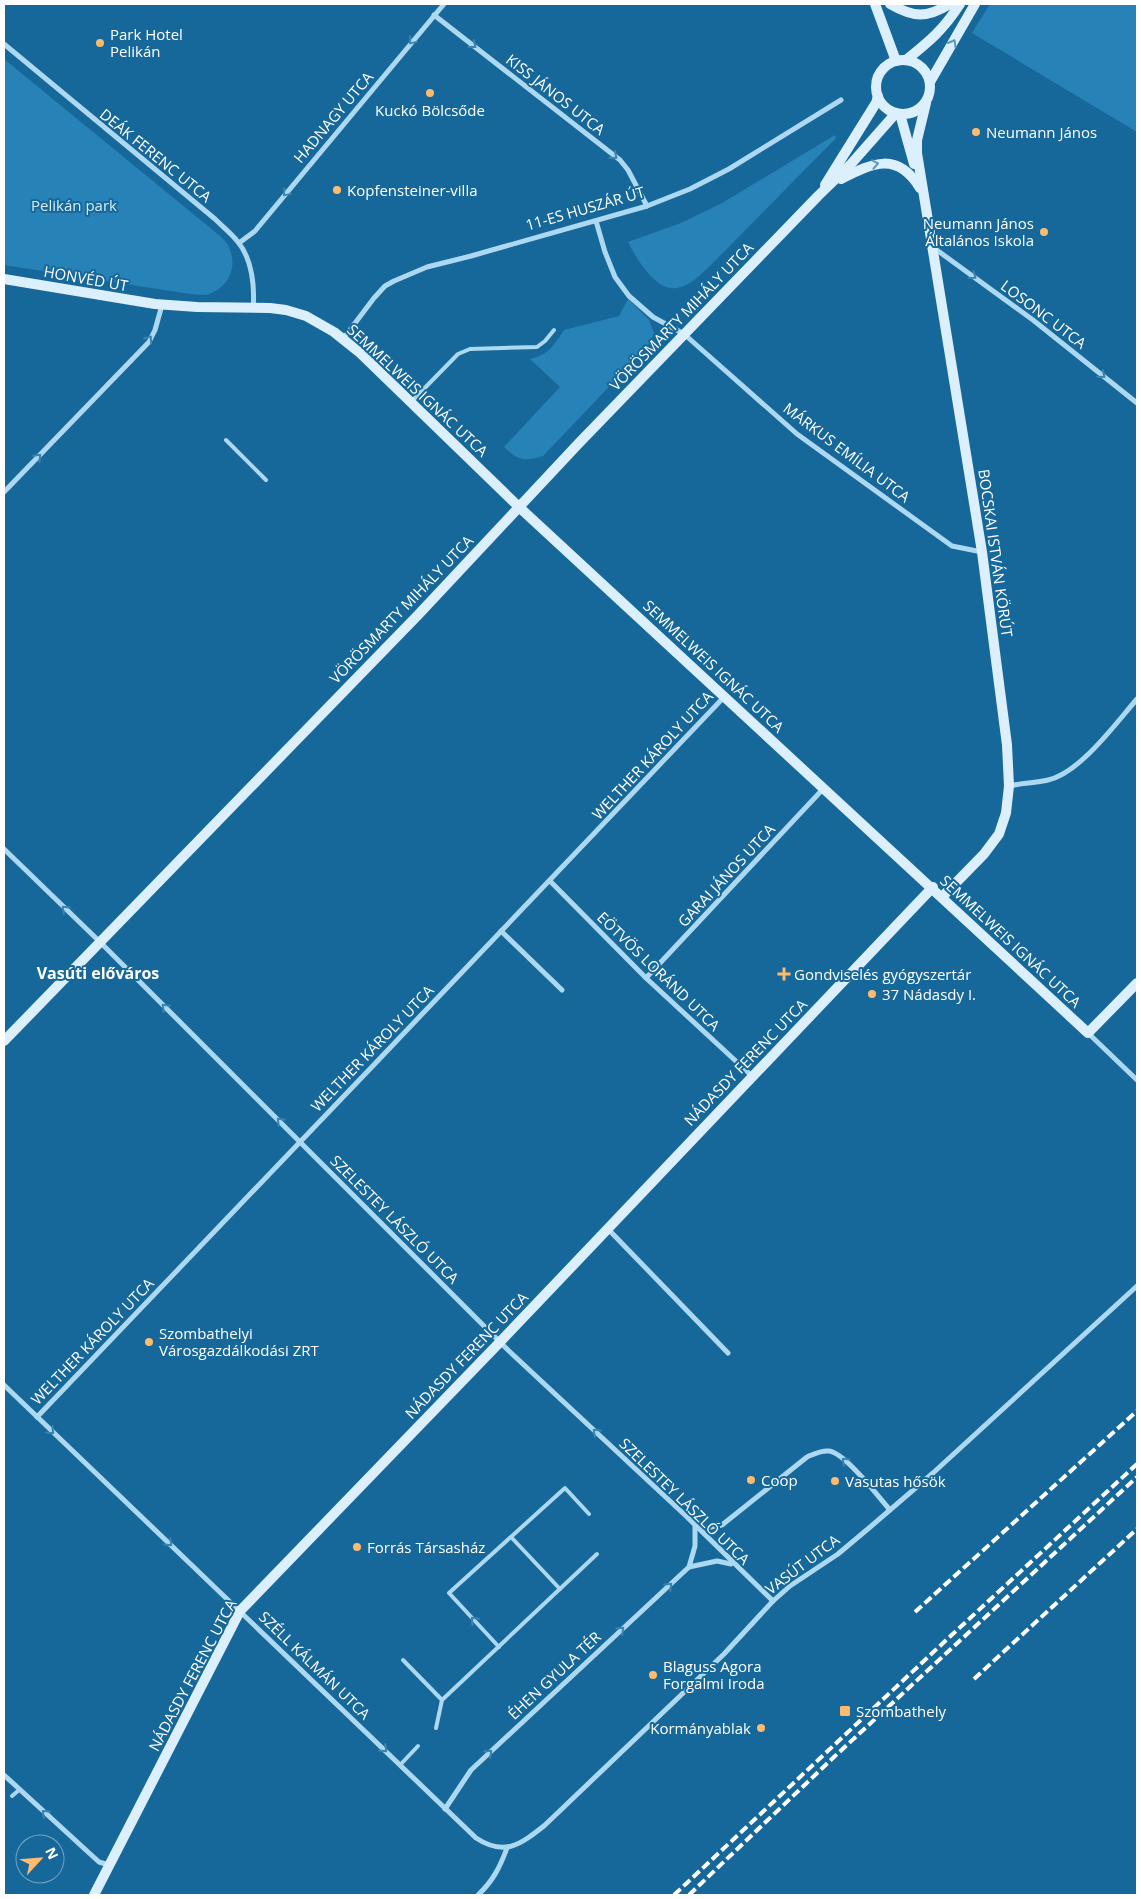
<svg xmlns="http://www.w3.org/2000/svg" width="1141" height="1899" viewBox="0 0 1141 1899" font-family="'Open Sans',sans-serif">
  <rect width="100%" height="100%" fill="#17689a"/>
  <!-- green -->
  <g fill="#2782b7">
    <path d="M990,4h147v128l-165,-99z"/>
    <path d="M4,59l210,172c5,4 11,9 14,14 10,20 3,41 -19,49 -5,2 -13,0 -19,0l-186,-29z"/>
    <path d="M835,135l1,3 -126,128c-10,9 -20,20 -33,22 -21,4 -41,-30 -49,-46l53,-19 41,-20z"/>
    <path d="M628,299l21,21 5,13 -7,14 -104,109c-21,6 -24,4 -39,-9l56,-60 -30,-28c20,-5 23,-13 34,-29l55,-14z"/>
  </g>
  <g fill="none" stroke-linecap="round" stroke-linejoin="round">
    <!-- lane -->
    <g stroke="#add8f2" stroke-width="4">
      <path d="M412,401l46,-47 12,-5 67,-2 8,-6 9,-11"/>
      <path d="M226,440l40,40"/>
      <path d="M511,1537l49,52"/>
      <path d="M499,1647l-50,-54 116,-105 24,26"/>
      <path d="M403,1660l39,40"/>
      <path d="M436,1728l6,-28 155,-146"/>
      <path d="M401,1764l17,-18"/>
      <path d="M12,1796l7,-6"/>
    </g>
    <!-- street -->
    <g stroke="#add8f2" stroke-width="5">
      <path d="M434,15l186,145 8,10 19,36"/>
      <path d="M4,44l211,175c8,8 17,15 23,23 14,17 17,45 15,66"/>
      <path d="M596,221l9,31 10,25 14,19 24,21 31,17 113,100 155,112 30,6"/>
      <path d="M239,243l16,-12 189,-227"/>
      <path d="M934,248l99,72 104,83"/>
      <path d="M343,339l31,-41 11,-12 9,-5 33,-14 44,-11 176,-50 43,-17 39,-20 112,-69"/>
      <path d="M4,492l145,-150 6,-12 7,-25"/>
      <path d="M1009,786c13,-3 27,-3 39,-6 32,-7 68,-57 89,-81"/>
      <path d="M4,849l96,93 409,409 177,165 87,85"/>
      <path d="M550,881l96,97 106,98"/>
      <path d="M501,931l61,59"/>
      <path d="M646,978l177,-189"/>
      <path d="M1088,1033l49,47"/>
      <path d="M608,1229l120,124"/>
      <path d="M4,1385l472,453c29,19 45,6 69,-13l179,-171 49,-53 17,-15 48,-32 31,-26 64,-55 204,-187"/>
      <path d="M37,1417c229,-241 460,-479 688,-721"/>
      <path d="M696,1526l9,2 17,-3 85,-68c7,-3 14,-7 22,-6 16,2 49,45 61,59"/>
      <path d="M689,1567l6,-21v-20"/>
      <path d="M4,1775l95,87 10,3"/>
      <path d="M445,1809l26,-39 218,-203 28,-6 14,3"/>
      <path d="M478,1895c15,-14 22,-28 29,-47"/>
    </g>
    <!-- secondary -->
    <g stroke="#dceffc" stroke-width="10">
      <path d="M875,4l21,57"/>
      <path d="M890,4c24,14 37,14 60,0"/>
      <path d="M906,60c24,-19 37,-30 54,-56"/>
      <circle cx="903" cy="87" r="27"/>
      <path d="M930,82l45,-78"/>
      <path d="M926,103l-9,37v13l65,399 25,193 2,41 -3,27 -7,21 -15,20 -42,43"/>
      <path d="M900,114l14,50"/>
      <path d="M841,179c32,-16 56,-28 79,9"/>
      <path d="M825,185l51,-82 2,-7"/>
      <path d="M4,279l151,25 42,3 73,1 16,2 20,6 28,16 25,20 160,155 569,526 49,-50"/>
      <path d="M4,1041l414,-426 161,-172 239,-247 33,-32 45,-51"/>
      <path d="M94,1895l146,-284 260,-269 433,-455"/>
    </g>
    <!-- rail -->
    <g stroke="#fff" stroke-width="4" stroke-dasharray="9 4" stroke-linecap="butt">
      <path d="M915,1612l222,-201"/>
      <path d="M974,1679l163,-150"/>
      <path d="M674,1895l268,-251 195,-180"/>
      <path d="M689,1895l145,-138 303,-280"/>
    </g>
  </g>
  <!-- one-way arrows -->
  <defs><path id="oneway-chevron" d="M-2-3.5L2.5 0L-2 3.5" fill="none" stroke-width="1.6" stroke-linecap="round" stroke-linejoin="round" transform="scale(1.25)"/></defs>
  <g stroke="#3c84b0">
    <use href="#oneway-chevron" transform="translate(412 41) rotate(130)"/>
    <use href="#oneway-chevron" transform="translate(473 45) rotate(38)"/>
    <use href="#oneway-chevron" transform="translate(614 156) rotate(40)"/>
    <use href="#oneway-chevron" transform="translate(286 193) rotate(130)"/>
    <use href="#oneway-chevron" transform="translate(973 276) rotate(36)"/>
    <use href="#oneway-chevron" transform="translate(149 339) rotate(-55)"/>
    <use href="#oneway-chevron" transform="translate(1102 375) rotate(39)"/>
    <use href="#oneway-chevron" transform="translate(38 457) rotate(-46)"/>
    <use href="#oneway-chevron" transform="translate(65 909) rotate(-136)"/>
    <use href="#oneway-chevron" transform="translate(165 1007) rotate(-135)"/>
    <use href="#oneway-chevron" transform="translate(280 1121) rotate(-135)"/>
    <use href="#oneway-chevron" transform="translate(51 1431) rotate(44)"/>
    <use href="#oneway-chevron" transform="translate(596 1432) rotate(-137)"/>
    <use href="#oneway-chevron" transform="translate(845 1461) rotate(-137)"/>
    <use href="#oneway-chevron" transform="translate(169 1543) rotate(44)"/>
    <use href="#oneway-chevron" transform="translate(669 1586) rotate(-43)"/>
    <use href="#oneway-chevron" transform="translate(474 1620) rotate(-133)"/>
    <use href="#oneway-chevron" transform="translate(621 1630) rotate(-43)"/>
    <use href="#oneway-chevron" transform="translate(384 1749) rotate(44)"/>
    <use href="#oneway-chevron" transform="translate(489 1753) rotate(-43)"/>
    <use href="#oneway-chevron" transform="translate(45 1813) rotate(-138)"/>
  </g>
  <g stroke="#5c97bc">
    <use href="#oneway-chevron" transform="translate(953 43) rotate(-60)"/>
    <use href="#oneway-chevron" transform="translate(875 164) rotate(-11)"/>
  </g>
  <!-- markers -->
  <g fill="#ffbb6e" stroke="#17689a" stroke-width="2">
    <circle cx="100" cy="43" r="5"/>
    <circle cx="430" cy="93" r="5"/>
    <circle cx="976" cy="132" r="5"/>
    <circle cx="337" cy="190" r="5"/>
    <circle cx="1044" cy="232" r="5"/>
    <path d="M781.5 966.5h5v5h5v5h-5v5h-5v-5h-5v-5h5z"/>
    <circle cx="872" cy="994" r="5"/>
    <circle cx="149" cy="1342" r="5"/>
    <circle cx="751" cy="1480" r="5"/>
    <circle cx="835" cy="1481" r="5"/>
    <circle cx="357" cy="1547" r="5"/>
    <circle cx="653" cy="1675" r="5"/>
    <rect x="839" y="1705" width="12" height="12" rx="2.5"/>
    <circle cx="761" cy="1728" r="5"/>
  </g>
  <g text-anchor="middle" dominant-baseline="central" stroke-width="4" stroke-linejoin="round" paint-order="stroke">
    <!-- poi labels -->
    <g font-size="15" fill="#fff" stroke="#17689a" text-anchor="start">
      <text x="110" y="34">Park Hotel<tspan x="110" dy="17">Pelikán</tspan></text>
      <text x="430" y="110" text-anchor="middle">Kuckó Bölcsőde</text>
      <text x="986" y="132">Neumann János</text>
      <text x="347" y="190">Kopfensteiner-villa</text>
      <text x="1034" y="223" text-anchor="end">Neumann János<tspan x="1034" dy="17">Általános Iskola</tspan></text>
      <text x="794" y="974">Gondviselés gyógyszertár</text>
      <text x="882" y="994">37 Nádasdy I.</text>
      <text x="159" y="1333">Szombathelyi<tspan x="159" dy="17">Városgazdálkodási ZRT</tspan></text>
      <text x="761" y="1480">Coop</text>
      <text x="845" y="1481">Vasutas hősök</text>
      <text x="367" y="1547">Forrás Társasház</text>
      <text x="663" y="1666">Blaguss Agora<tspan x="663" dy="17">Forgalmi Iroda</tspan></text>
      <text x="856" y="1711">Szombathely</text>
      <text x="751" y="1728" text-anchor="end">Kormányablak</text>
    </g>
    <!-- street labels -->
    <g font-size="15" fill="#fff" stroke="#17689a">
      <text transform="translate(556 94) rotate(38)">KISS JÁNOS UTCA</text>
      <text transform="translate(333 117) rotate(-50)">HADNAGY UTCA</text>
      <text transform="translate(156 155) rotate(39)">DEÁK FERENC UTCA</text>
      <text transform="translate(585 208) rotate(-16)">11-ES HUSZÁR ÚT</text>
      <text transform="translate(86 278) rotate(10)">HONVÉD ÚT</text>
      <text transform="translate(1044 314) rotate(37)">LOSONC UTCA</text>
      <text transform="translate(681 316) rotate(-46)">VÖRÖSMARTY MIHÁLY UTCA</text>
      <text transform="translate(418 390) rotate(43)">SEMMELWEIS IGNÁC UTCA</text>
      <text transform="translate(847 452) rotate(37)">MÁRKUS EMÍLIA UTCA</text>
      <text transform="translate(996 553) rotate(82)">BOCSKAI ISTVÁN KÖRÚT</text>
      <text transform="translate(401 609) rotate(-46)">VÖRÖSMARTY MIHÁLY UTCA</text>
      <text transform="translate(714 666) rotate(43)">SEMMELWEIS IGNÁC UTCA</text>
      <text transform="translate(652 755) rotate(-47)">WELTHER KÁROLY UTCA</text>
      <text transform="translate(726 875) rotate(-47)">GARAI JÁNOS UTCA</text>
      <text transform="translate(1011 941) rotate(43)">SEMMELWEIS IGNÁC UTCA</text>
      <text transform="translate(659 971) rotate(44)">EÖTVÖS LORÁND UTCA</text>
      <text transform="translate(372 1048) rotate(-46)">WELTHER KÁROLY UTCA</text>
      <text transform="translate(745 1062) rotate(-46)">NÁDASDY FERENC UTCA</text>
      <text transform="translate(395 1219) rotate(45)">SZELESTEY LÁSZLÓ UTCA</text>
      <text transform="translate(92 1341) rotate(-46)">WELTHER KÁROLY UTCA</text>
      <text transform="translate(466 1355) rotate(-46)">NÁDASDY FERENC UTCA</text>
      <text transform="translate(685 1501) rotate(44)">SZELESTEY LÁSZLÓ UTCA</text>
      <text transform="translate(802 1564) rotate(-37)">VASÚT UTCA</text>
      <text transform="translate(315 1665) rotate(44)">SZÉLL KÁLMÁN UTCA</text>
      <text transform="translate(192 1675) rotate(-62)">NÁDASDY FERENC UTCA</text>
      <text transform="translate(554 1675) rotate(-43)">ÉHEN GYULA TÉR</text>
    </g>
    <!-- park labels -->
    <g font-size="15" fill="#d4eefc" stroke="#17689a">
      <text x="74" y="205">Pelikán park</text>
    </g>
    <!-- neighbourhood labels -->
    <g font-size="16" font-weight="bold" fill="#fff" stroke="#17689a">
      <text x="98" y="973">Vasúti előváros</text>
    </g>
  </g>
  <!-- border -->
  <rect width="1141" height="1899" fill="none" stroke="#ffffff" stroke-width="10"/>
  <!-- north arrow -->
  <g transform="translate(40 1859) rotate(64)"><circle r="24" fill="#17689a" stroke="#74a4c2"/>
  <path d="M0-4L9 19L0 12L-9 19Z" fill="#ffbb6e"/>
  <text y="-8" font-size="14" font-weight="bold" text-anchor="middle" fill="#ffffff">N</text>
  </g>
</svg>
